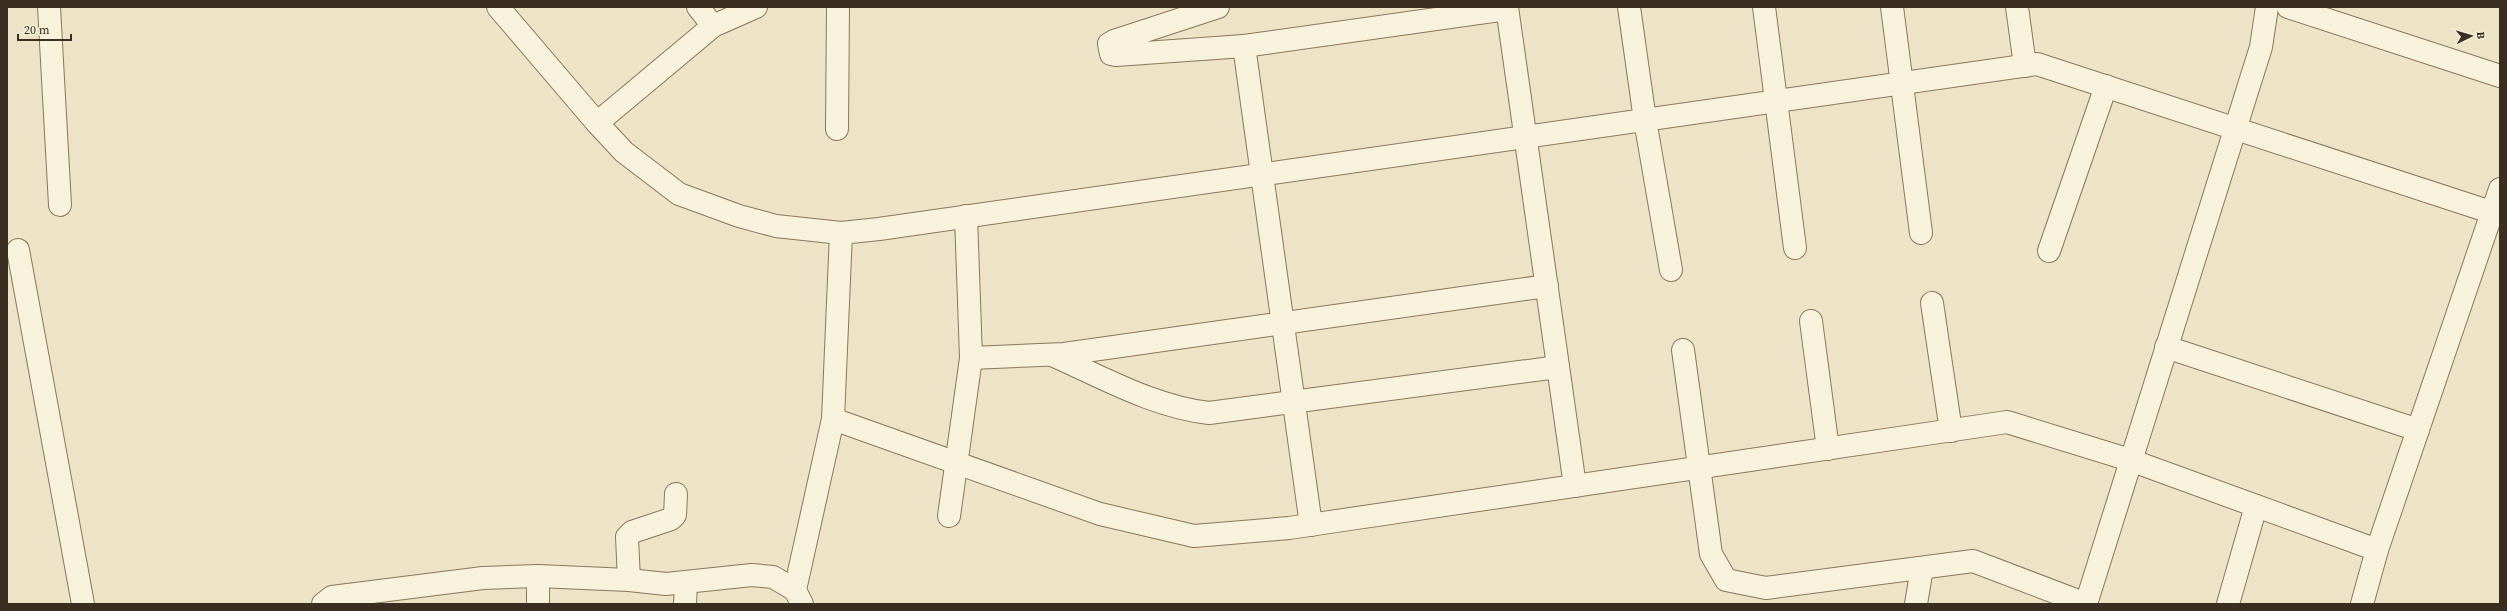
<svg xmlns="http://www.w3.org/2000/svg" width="2507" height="611" viewBox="0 0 2507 611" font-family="'Source Serif 4',serif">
  <rect width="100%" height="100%" fill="#ede4c7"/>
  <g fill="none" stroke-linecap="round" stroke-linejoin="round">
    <!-- minor casing -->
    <g stroke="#88775d" stroke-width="24">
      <g id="minor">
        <path d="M49,7l11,198"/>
        <path d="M498,7l99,116 27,29 55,42 60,22 37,10 65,7 38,-4 1158,-165 463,151"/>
        <path d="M698,7l15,19"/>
        <path d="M1218,7l-104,34 -5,3 2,10 5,1 128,-9 263,-37"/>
        <path d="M1507,7l68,479"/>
        <path d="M1629,7l16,113 26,150"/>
        <path d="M1764,7l31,241"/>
        <path d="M1892,7l29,226"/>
        <path d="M2017,7l8,59"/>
        <path d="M2288,7l212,69"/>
        <path d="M1244,46l67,479"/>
        <path d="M597,123l116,-97 43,-19"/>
        <path d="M837,129l1,-122"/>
        <path d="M18,250l65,354"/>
        <path d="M2049,251l57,-165"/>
        <path d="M1932,303l19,128"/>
        <path d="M1811,321l17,128"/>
        <path d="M2166,347l252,83"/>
        <path d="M1683,350l28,204 15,26 40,8 207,-27 113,43"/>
        <path d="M1052,355c50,22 102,52 157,58l349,-46"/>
        <path d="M971,358l93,-4 483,-68"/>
        <path d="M833,419l267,95 94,22 95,-8 718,-106 123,38 247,90"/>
        <path d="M949,516l22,-158 -5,-142"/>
        <path d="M538,576v28"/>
        <path d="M629,580l-2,-43 5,-5 39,-13 4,-4 1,-21"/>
        <path d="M323,604l9,-7 151,-19 55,-2 91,4 37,4 86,-9 21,2 22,13"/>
        <path d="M685,604l1,-22"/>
        <path d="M802,604l-7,-14 38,-171 8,-186"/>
        <path d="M1916,604l6,-36"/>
        <path d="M2086,604l175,-557 6,-40"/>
        <path d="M2228,604l28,-98"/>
        <path d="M2362,604l15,-54 123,-361"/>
      </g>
    </g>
    <!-- minor -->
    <use href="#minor" stroke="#f8f1db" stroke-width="22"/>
  </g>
  <!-- border -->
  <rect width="2507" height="611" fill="none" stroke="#392e20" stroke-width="16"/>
  <!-- north arrow -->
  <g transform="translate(2471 36) rotate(85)" stroke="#f5eed7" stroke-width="3" paint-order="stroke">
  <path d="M0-3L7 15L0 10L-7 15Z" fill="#392e20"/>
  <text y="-6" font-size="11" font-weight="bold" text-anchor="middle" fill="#392e20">B</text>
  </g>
  <!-- scale -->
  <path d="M18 34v6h53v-6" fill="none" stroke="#392e20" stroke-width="2"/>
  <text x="24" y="34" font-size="12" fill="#392e20" stroke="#f5eed7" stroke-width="3" paint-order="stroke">20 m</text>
</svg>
